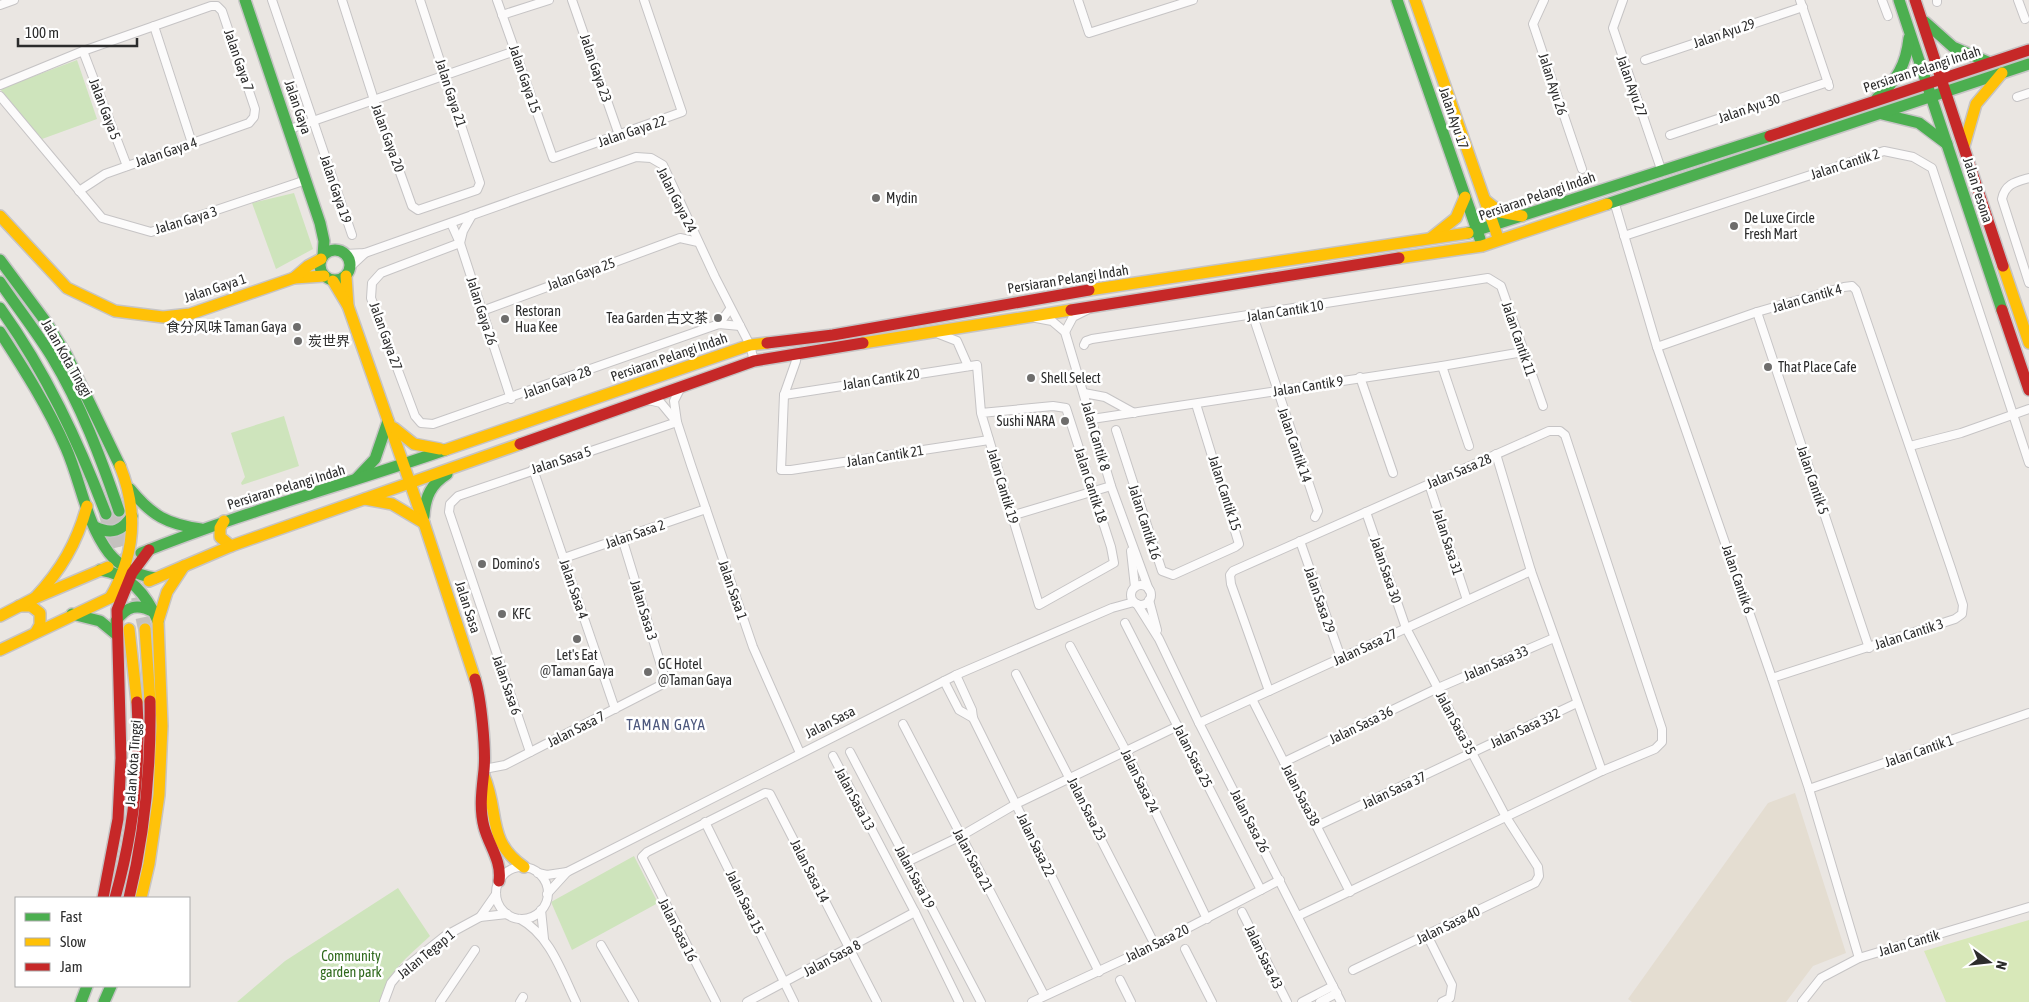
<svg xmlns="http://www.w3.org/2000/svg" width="2029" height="1002" viewBox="0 0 2029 1002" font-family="'Asap Condensed','Noto Sans SC',sans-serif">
  <rect width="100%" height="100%" fill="#eae6e2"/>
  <!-- education -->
  <path fill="#e4ddd1" d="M1795,793l51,160 -33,13 -27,36h-154l-4,-3 140,-196z"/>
  <!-- green -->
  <g fill="#cee4bc">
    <path d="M77,60l20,59 -55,20 -42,-50z"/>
    <path d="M294,193l19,56 -37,20 -24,-66z"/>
    <path d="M284,416l15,50 -57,19 -1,-2 4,-6 -14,-44z"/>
    <path d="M634,856l24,47 -86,47 -21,-48z"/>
    <path d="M398,888l32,48c-21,20 -44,36 -50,66h-143l48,-41z"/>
  </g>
  <!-- pitch -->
  <path fill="#d8e8b9" d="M2029,920v82h-83l-22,-51z"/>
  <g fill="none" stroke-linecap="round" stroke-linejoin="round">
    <!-- highway-tunnel -->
    <g stroke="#c4c1be" stroke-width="14" stroke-dasharray="14 7" stroke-linecap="butt">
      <path d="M119,511l9,45"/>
      <path d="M106,514l12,50"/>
      <path d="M138,597l7,32"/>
    </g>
    <!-- street casing -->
    <g stroke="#c6c4c5" stroke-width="10">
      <g id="street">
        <path d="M272,0l80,235"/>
        <path d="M342,0l32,100 38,106 6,4 59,-20 3,-7 -60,-183"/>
        <path d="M497,0l56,158 129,-46 -38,-112"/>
        <path d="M572,0l47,135"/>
        <path d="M1078,0l11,33 104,-33"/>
        <path d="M1544,0l-11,24 49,145"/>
        <path d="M1623,0l-10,28 49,144"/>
        <path d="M1800,0l29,86"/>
        <path d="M1882,0l6,16"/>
        <path d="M1937,0v2"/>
        <path d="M2018,0l7,19"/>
        <path d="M0,5l14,-5"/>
        <path d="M502,15l47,-15"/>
        <path d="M154,26l38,117"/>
        <path d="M83,51l44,115"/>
        <path d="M1645,60l158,-53"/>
        <path d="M0,85l83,-34 128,-45h6l5,5 33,98 -1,8 -5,6 -144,51 -26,17"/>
        <path d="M0,96l102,122 49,14 155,-52"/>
        <path d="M2017,97l12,-4"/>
        <path d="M290,129l225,-78"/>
        <path d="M1670,135l158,-53"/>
        <path d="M2029,178c-14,4 -24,6 -27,21l27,84"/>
        <path d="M1614,201l43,146 115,331 37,111 50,169"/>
        <path d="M451,223l9,20 51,156"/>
        <path d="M1624,236l260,-85 29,6 19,11 97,295"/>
        <path d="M460,243l-79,30 -9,10 -1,15 44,118 6,7 12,1 286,-100 21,2"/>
        <path d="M460,243l3,-12 9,-16"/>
        <path d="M345,254l20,-1 271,-96 15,1 12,7 52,112 35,68 4,16"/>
        <path d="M350,267l15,-14"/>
        <path d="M482,311l198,-73 18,4"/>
        <path d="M1757,312l112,336"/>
        <path d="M1253,316l65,195 -3,6"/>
        <path d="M1036,318l16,3 13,11 46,154 38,104"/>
        <path d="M719,324l11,-15"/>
        <path d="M1065,332l8,-15 14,-7"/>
        <path d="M939,334l18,7 11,25"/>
        <path d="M1084,345l2,-4 6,-2 396,-61 13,8 42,120"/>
        <path d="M1657,347l100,-35 87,-25 8,-1 4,4 95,278 12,37 -1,9 -7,5 -183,59"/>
        <path d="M795,354l1,7 -12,34 -3,75h10l198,-30"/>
        <path d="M1442,366l27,80"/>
        <path d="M1360,377l33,96"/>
        <path d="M680,389l-6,12 3,21 14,43 62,182 47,106"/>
        <path d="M1084,393l21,4 29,16"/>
        <path d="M784,395l193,-30 4,48 58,192 75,-42 -3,-16 -45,-139 -13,-2 -72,7"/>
        <path d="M648,400l13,3 14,17"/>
        <path d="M1092,419l350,-53 81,-14"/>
        <path d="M1116,430l46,141 11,4 62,-28 4,-3 -43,-140"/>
        <path d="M1910,446l51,-13 68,-24"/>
        <path d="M1496,454l35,117 71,200"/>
        <path d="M533,469l82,240"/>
        <path d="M1429,484l38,116"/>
        <path d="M1011,516l100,-30"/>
        <path d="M1300,541l41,117"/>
        <path d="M1131,551l4,36"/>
        <path d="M564,558l142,-49"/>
        <circle cx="1141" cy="595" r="10"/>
        <path d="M1149,600l8,30"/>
        <path d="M1137,604l22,35 40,84 142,279"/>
        <path d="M1125,623l136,267"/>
        <path d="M1070,646l56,105 81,168"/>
        <path d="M1016,674l139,271"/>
        <path d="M956,675l16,35 1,8 126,254"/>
        <path d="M944,681l15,29 14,8"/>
        <path d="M1269,691l-38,-107 -1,-9 3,-4 316,-140h11l5,4 97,294v13l-7,7 -53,22 -304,145"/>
        <path d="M1252,699l98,193"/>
        <path d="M1199,723l332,-152"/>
        <path d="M903,724l141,271"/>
        <path d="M530,752l-81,-240 1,-8 8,-8 219,-74"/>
        <path d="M850,752l131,250"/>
        <path d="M833,756l82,156 44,90"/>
        <path d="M1284,762l154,-74 116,-50"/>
        <path d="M484,769l21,-4 156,-80 2,-13 -41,-134"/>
        <path d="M1809,789l220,-76"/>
        <path d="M705,822l89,180"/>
        <path d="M1317,826l260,-123"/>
        <path d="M907,862l54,-26 55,-32 162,-78"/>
        <circle cx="522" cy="893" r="26"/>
        <path d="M538,873l9,2 20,-3"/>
        <path d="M547,894l20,-22 389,-197 156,-67 22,-6"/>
        <path d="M541,910l3,29"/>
        <path d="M1242,912l45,90"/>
        <path d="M480,917l16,-23"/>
        <path d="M520,919c30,16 42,54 56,83"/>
        <path d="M1427,935l25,50 -2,13 -8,4"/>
        <path d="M601,945l33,57"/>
        <path d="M1185,949l27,53"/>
        <path d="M1353,970l182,-87 4,-7 -1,-9 -32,-50 -100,-189 -40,-116"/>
        <path d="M1120,980l11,22"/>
        <path d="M384,1002l7,-19 10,-12 44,-35 35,-19 27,-3"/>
        <path d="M440,1002l35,-52"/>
        <path d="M520,1002l3,-5"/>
        <path d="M716,1002l-74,-145 5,-5 118,-59 5,1 107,208"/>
        <path d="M747,1002l168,-90"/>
        <path d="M1032,1002l123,-57 125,-65"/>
        <path d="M1302,1002l31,-16"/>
        <path d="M1320,1002l17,-9"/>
        <path d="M1802,1002l19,-24 38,-20 170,-51"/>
      </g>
    </g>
    <!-- fast casing -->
    <g stroke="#c6c4c5" stroke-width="14">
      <g id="fast">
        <path d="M245,0l75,223 4,18 -1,15"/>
        <path d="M1397,0l83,239"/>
        <path d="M1899,0l103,310"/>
        <path d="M1925,22l28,25 35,15"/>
        <path d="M1877,98c20,-18 29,-33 32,-60"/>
        <path d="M1882,114l37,9 28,21"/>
        <path d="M1607,204l422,-140"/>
        <path d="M1468,233l302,-97"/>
        <circle cx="335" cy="265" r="15"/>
        <path d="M0,260l46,62 21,34 53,110"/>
        <path d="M0,282c17,25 36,49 52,75 29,48 49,101 67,154"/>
        <path d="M0,308c46,64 78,133 106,206"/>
        <path d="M0,332c24,37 48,75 66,116 15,34 20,75 43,105 12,15 28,22 46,25"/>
        <path d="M357,478l18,-19 13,-38"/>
        <path d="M130,489c22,27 37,35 71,40"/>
        <path d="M424,516c1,-19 7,-32 23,-42"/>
        <path d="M95,527c17,8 27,4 37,-11"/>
        <path d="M141,553c99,-40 203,-68 304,-103"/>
        <path d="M100,570c30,4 46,24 58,51"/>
        <path d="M72,614l28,7 17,14"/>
        <path d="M116,621c11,-15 21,-18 38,-9"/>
        <path d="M81,1002l6,-16"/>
        <path d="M104,1002l7,-16"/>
      </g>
    </g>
    <!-- slow casing -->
    <g stroke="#c6c4c5" stroke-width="14">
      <g id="slow">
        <path d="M1415,0l82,235"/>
        <path d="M1964,146l12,-42 26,-31"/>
        <path d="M1485,200l15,12 22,4"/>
        <path d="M0,216l67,72 48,23 48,6 27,-3 104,-36 30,-2"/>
        <path d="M1431,238l25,-20 9,-21"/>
        <path d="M1399,258l83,-12 125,-42"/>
        <path d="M2003,266l26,77"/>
        <path d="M346,276l2,30"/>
        <path d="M294,278l14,-12 13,-7"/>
        <path d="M333,281l15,25 76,217 51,156"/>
        <path d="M1089,290l379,-57"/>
        <path d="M863,343l208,-33"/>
        <path d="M394,428l20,16 26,5"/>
        <path d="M445,450l305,-105 17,-2"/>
        <path d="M365,499l27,5 32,19"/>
        <path d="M224,521l-4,7v9l11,9"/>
        <path d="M149,581l82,-35 289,-102"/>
        <path d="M35,598c26,-28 42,-55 52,-92"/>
        <path d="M110,598c25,-42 28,-87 10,-132"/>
        <path d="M19,606h12l9,7v12l-4,7"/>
        <path d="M0,616l35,-18 73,-31"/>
        <path d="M129,629l8,73"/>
        <path d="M145,629l5,72"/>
        <path d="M0,650l118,-56"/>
        <path d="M484,776c16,38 2,64 40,91"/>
        <path d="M141,898l8,-34 10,-69 3,-69 -4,-105 9,-29 17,-26"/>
      </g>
    </g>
    <!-- jam casing -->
    <g stroke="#c6c4c5" stroke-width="14">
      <g id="jam">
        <path d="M1915,0l88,266"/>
        <path d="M1770,136l259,-86"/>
        <path d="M1071,310l328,-52"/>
        <path d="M2002,310l27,80"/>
        <path d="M767,343l66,-8 256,-45"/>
        <path d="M520,444l234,-83 109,-18"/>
        <path d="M475,679c6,19 11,70 9,91 -2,19 -5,38 0,57 5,19 18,34 15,54"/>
        <path d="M103,898l15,-79 3,-61 -4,-148 15,-37 17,-23"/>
        <path d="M115,898c18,-64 26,-129 22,-196"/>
        <path d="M129,898c16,-65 22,-130 21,-197"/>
      </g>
    </g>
    <!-- street -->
    <use href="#street" stroke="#fcfbfb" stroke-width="8"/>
    <!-- fast -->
    <use href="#fast" stroke="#4caf50" stroke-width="11"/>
    <!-- slow -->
    <use href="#slow" stroke="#ffc107" stroke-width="11"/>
    <!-- jam -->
    <use href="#jam" stroke="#c62828" stroke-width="11"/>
  </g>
  <!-- markers -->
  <g fill="#6e6d6c" stroke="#fff" stroke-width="2">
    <circle cx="876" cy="198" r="5"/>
    <circle cx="1734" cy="226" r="5"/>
    <circle cx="718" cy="318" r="5"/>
    <circle cx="505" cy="319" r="5"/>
    <circle cx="297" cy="327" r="5"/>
    <circle cx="298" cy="341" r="5"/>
    <circle cx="1768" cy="367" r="5"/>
    <circle cx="1031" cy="378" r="5"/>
    <circle cx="1065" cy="421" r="5"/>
    <circle cx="482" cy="564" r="5"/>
    <circle cx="502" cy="614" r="5"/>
    <circle cx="577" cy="639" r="5"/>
    <circle cx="648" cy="672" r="5"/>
  </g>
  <g text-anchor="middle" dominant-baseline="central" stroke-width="5" stroke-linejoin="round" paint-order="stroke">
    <!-- street labels -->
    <g font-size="14" fill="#2c2c2c" stroke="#fff">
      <text transform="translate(1724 33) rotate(-19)">Jalan Ayu 29</text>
      <text transform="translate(239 60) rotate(71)">Jalan Gaya 7</text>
      <text transform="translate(596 68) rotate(71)">Jalan Gaya 23</text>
      <text transform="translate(1922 69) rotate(-18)">Persiaran Pelangi Indah</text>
      <text transform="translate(525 79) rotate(71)">Jalan Gaya 15</text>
      <text transform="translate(1553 84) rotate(72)">Jalan Ayu 26</text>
      <text transform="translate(1632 86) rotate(70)">Jalan Ayu 27</text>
      <text transform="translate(451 93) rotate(72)">Jalan Gaya 21</text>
      <text transform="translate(298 107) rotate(71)">Jalan Gaya</text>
      <text transform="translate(1749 108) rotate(-19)">Jalan Ayu 30</text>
      <text transform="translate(105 109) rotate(69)">Jalan Gaya 5</text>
      <text transform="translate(1454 118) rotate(71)">Jalan Ayu 17</text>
      <text transform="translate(632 131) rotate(-19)">Jalan Gaya 22</text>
      <text transform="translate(388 138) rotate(70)">Jalan Gaya 20</text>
      <text transform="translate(166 152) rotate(-19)">Jalan Gaya 4</text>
      <text transform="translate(1845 164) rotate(-18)">Jalan Cantik 2</text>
      <text transform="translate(336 189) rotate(71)">Jalan Gaya 19</text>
      <text transform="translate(1978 190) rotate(72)">Jalan Pesona</text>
      <text transform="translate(1537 196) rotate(-19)">Persiaran Pelangi Indah</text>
      <text transform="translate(677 200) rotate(63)">Jalan Gaya 24</text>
      <text transform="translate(186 220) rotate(-17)">Jalan Gaya 3</text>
      <text transform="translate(581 274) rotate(-20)">Jalan Gaya 25</text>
      <text transform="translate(1068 279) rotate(-9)">Persiaran Pelangi Indah</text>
      <text transform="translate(215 288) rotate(-18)">Jalan Gaya 1</text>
      <text transform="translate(1807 298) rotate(-16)">Jalan Cantik 4</text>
      <text transform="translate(482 311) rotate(72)">Jalan Gaya 26</text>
      <text transform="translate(1285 311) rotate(-9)">Jalan Cantik 10</text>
      <text transform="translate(386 336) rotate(70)">Jalan Gaya 27</text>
      <text transform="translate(1519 339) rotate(71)">Jalan Cantik 11</text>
      <text transform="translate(669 357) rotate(-19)">Persiaran Pelangi Indah</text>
      <text transform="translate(67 358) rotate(60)">Jalan Kota Tinggi</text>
      <text transform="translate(881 379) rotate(-9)">Jalan Cantik 20</text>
      <text transform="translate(557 382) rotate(-20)">Jalan Gaya 28</text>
      <text transform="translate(1308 386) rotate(-9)">Jalan Cantik 9</text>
      <text transform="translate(1096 436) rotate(74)">Jalan Cantik 8</text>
      <text transform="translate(1295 445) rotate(71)">Jalan Cantik 14</text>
      <text transform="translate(885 456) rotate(-9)">Jalan Cantik 21</text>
      <text transform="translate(561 460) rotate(-18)">Jalan Sasa 5</text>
      <text transform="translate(1459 471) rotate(-23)">Jalan Sasa 28</text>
      <text transform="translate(1813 480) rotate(71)">Jalan Cantik 5</text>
      <text transform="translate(1091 485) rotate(72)">Jalan Cantik 18</text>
      <text transform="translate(1003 486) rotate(73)">Jalan Cantik 19</text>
      <text transform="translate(286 487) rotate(-17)">Persiaran Pelangi Indah</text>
      <text transform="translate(1225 493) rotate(72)">Jalan Cantik 15</text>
      <text transform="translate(1145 522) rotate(72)">Jalan Cantik 16</text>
      <text transform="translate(635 534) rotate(-19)">Jalan Sasa 2</text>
      <text transform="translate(1448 542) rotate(72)">Jalan Sasa 31</text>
      <text transform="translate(1386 570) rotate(71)">Jalan Sasa 30</text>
      <text transform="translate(1738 579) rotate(71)">Jalan Cantik 6</text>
      <text transform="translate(574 589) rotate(71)">Jalan Sasa 4</text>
      <text transform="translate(733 590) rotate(71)">Jalan Sasa 1</text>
      <text transform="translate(1320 600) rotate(71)">Jalan Sasa 29</text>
      <text transform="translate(468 607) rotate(72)">Jalan Sasa</text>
      <text transform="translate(644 610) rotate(73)">Jalan Sasa 3</text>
      <text transform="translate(1909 634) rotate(-18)">Jalan Cantik 3</text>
      <text transform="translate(1365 647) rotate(-25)">Jalan Sasa 27</text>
      <text transform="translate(1496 663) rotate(-23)">Jalan Sasa 33</text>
      <text transform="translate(507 685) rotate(71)">Jalan Sasa 6</text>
      <text transform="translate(830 722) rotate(-27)">Jalan Sasa</text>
      <text transform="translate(1456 723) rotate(62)">Jalan Sasa 35</text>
      <text transform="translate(1361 725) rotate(-26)">Jalan Sasa 36</text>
      <text transform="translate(1525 728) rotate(-25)">Jalan Sasa 332</text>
      <text transform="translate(576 729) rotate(-27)">Jalan Sasa 7</text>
      <text transform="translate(1919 751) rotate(-19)">Jalan Cantik 1</text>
      <text transform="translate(1193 756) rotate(63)">Jalan Sasa 25</text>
      <text transform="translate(133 763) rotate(-86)">Jalan Kota Tinggi</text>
      <text transform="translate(1140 781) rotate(64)">Jalan Sasa 24</text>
      <text transform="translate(1394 790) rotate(-25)">Jalan Sasa 37</text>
      <text transform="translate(1301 795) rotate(63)">Jalan Sasa38</text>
      <text transform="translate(855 799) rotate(62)">Jalan Sasa 13</text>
      <text transform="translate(1087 809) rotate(63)">Jalan Sasa 23</text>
      <text transform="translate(1250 821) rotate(63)">Jalan Sasa 26</text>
      <text transform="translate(1036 845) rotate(64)">Jalan Sasa 22</text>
      <text transform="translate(973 860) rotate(62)">Jalan Sasa 21</text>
      <text transform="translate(810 871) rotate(63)">Jalan Sasa 14</text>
      <text transform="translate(915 877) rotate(62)">Jalan Sasa 19</text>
      <text transform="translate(745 902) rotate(64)">Jalan Sasa 15</text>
      <text transform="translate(1448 925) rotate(-26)">Jalan Sasa 40</text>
      <text transform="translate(678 930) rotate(63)">Jalan Sasa 16</text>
      <text transform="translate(1157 943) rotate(-26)">Jalan Sasa 20</text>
      <text transform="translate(1909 943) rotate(-16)">Jalan Cantik</text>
      <text transform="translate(426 954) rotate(-39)">Jalan Tegap 1</text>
      <text transform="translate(1264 957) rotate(64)">Jalan Sasa 43</text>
      <text transform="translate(832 958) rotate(-28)">Jalan Sasa 8</text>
    </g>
    <!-- poi labels -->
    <g font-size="14" fill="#2c2c2c" stroke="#fff" text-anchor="start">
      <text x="886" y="198">Mydin</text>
      <text x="1744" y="218">De Luxe Circle<tspan x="1744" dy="16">Fresh Mart</tspan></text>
      <text x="515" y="311">Restoran<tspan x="515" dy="16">Hua Kee</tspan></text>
      <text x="708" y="318" text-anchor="end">Tea Garden 古文茶</text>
      <text x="287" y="327" text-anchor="end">食分风味 Taman Gaya</text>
      <text x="308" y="341">炭世界</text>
      <text x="1778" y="367">That Place Cafe</text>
      <text x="1041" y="378">Shell Select</text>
      <text x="1055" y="421" text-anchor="end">Sushi NARA</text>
      <text x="492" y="564">Domino's</text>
      <text x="512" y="614">KFC</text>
      <text x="577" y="655" text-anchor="middle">Let's Eat<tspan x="577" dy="16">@Taman Gaya</tspan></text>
      <text x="658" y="664">GC Hotel<tspan x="658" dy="16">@Taman Gaya</tspan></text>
    </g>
    <!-- park labels -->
    <g font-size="14" fill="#2f691c" stroke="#fff">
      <text x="351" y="956">Community<tspan x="351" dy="16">garden park</tspan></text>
    </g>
    <!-- neighbourhood labels -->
    <g font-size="15" letter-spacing="1" fill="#4c577d" stroke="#fff">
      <text x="666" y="724">TAMAN GAYA</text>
    </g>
  </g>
  <!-- legend -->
  <rect x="15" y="897" width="175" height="90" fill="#ffffff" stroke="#ababab"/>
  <rect x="25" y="913" width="25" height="8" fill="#4caf50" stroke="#ababab"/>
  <text x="60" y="922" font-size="15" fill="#2c2c2c">Fast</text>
  <rect x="25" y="938" width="25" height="8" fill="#ffc107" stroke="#ababab"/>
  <text x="60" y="947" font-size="15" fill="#2c2c2c">Slow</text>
  <rect x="25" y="963" width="25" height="8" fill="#c62828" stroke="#ababab"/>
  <text x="60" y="972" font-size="15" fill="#2c2c2c">Jam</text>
  <!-- north arrow -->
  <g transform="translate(1989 962) rotate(105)" stroke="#ffffff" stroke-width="4" paint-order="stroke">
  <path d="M0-4L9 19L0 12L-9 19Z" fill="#2c2c2c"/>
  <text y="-8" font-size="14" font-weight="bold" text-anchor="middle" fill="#2c2c2c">N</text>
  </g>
  <!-- scale -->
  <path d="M18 38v8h119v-8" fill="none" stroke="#2c2c2c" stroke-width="2.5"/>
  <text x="25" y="38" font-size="15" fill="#2c2c2c" stroke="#ffffff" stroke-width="4" paint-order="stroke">100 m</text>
</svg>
